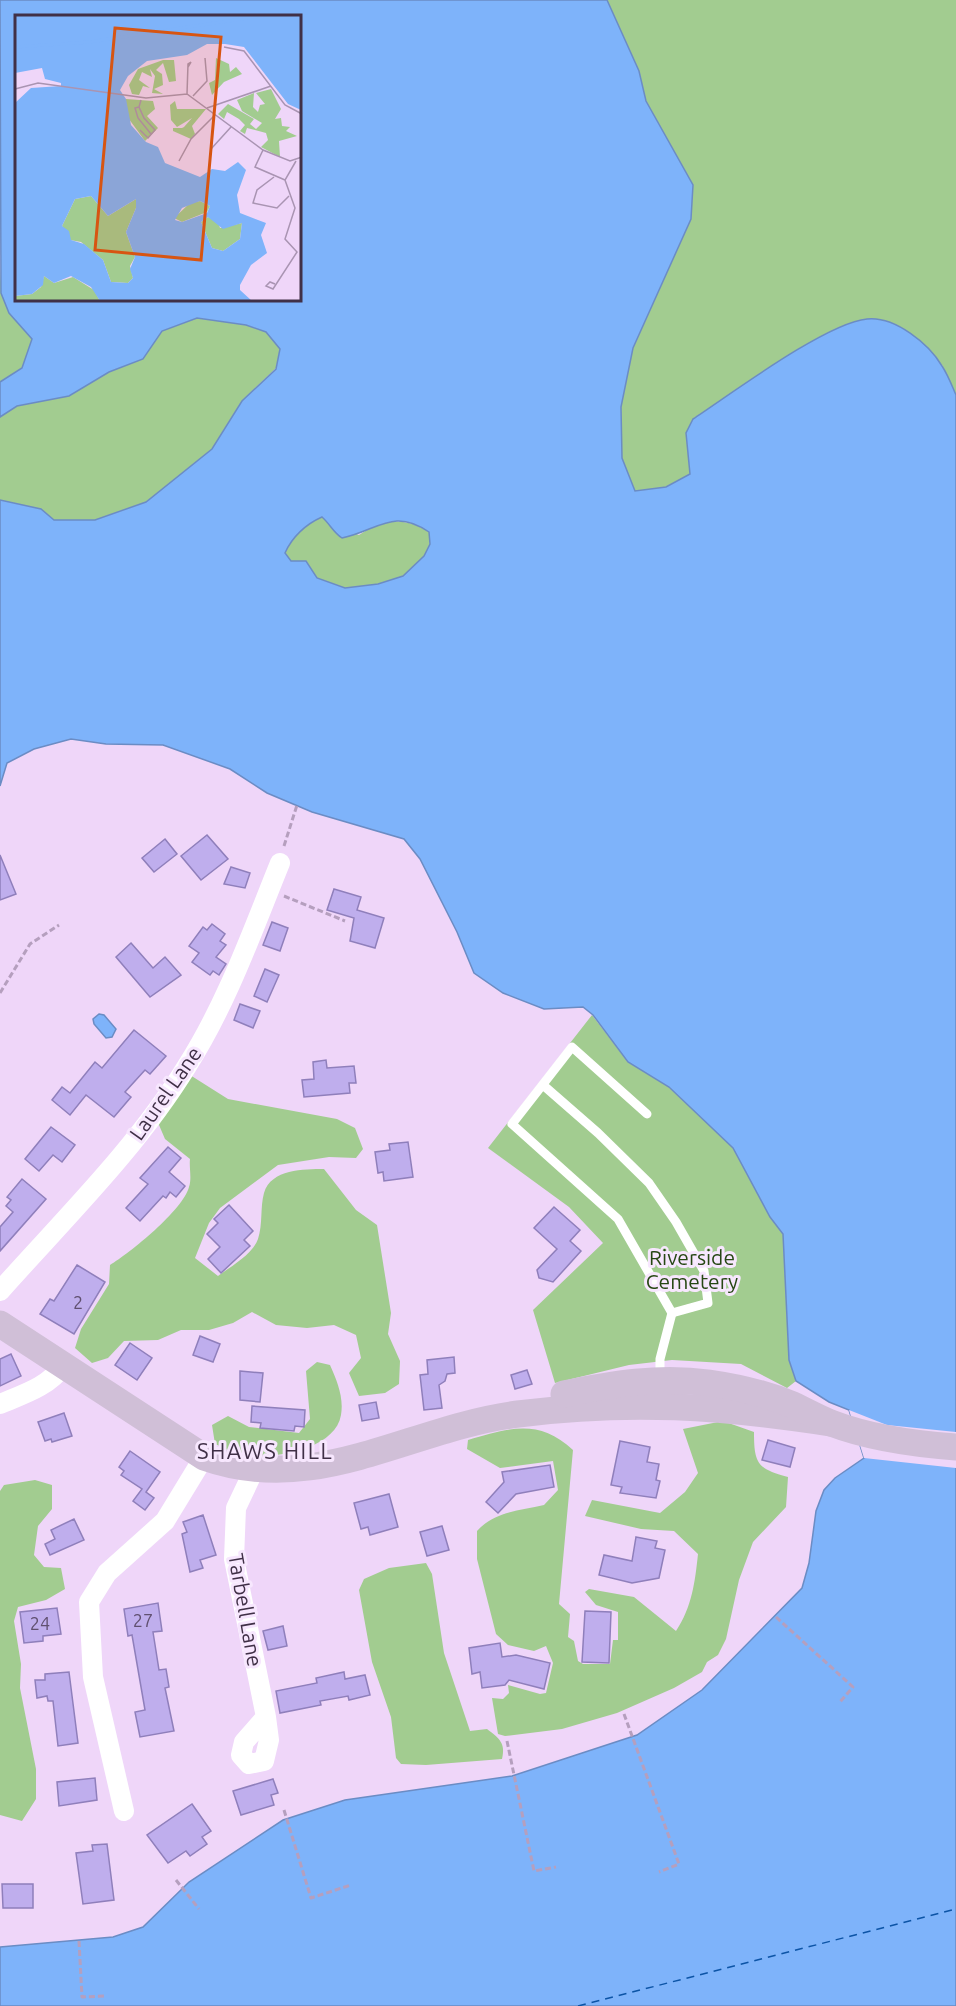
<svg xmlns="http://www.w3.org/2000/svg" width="956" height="2006" viewBox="0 0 956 2006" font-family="Ubuntu,sans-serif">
  <rect width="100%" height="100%" fill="#efd6f9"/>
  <!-- green -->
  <g fill="#a2cc90">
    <path d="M607,0h349v395l-14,-30 -101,-38 -59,33 -89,59 -7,14 4,41 -24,13 -31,5 -13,-34 -1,-51 12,-59 58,-129 2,-34 -47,-84 -7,-30z"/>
    <path d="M0,264c1,40 6,46 32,75l-10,29 -22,14z"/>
    <path d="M197,318l49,7 20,7 14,17 -4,19 -34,33 -30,48 -66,53 -51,18h-41l-13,-11 -41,-9v-83l17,-11 52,-10 40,-24 33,-13 20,-28z"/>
    <path d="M322,517l8,7 29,11c23,-16 46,-19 70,-3l1,12 -6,12 -21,20 -25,8 -33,4 -28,-10 -11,-17 -15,1 -6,-9c7,-16 21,-29 37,-36z"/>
    <path d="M592,1015l36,47 41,25 64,61 37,69 13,17 6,126 7,21 -9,7 -46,-24 -69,-4 -43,5 -74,18 -22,-73 70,-67 -34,-36 -81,-59z"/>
    <path d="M190,1075l38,24 109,20 18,9 8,21 -7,9 -27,-1 -51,8 -58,43 -11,15 -14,35 23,18c12,-9 35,-22 40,-37 5,-15 2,-32 6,-46 7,-24 40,-24 60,-24l32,41 21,15 14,88 -3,21 12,27 -1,23 -14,9 -26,3 -10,-23 12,-15 -5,-23 -22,-10 -27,3 -31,-3 -24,-13 -19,11 -24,7h-28l-23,10 -34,1 -16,17 -16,5 -17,-15 6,-19 28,-45 1,-19c20,-12 73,-55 79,-78 3,-8 0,-20 1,-28l-25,-20 -9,-21z"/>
    <path d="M317,1362l13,3c7,16 14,32 11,50 -6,36 -72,45 -101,40 -8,-2 -17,-8 -25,-11l-3,-19 16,-9 21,11 50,6 11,-14 -4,-48z"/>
    <path d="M723,1421l31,11c0,31 3,37 34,45l-2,30 -33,35 -14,38 -13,59 -8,16 -11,7 -5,10 -28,16 -57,25 -55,16 -57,7 -7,-2 -6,-36 11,1 6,-6 -1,-8 32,9 6,-1 7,-30 -7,-17 -12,5 -26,-6 -12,-11 -19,-75v-28c18,-20 42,-20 67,-26l14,-15 -5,-29 -53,7 -33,-19 1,-9c41,-12 71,-22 105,10l-14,154 11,10 -2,23 6,4 4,20 5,3h27l3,-24h5v-28l-22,-7 -11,-13 4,-3 45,8 42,34c16,-24 19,-49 22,-77l-24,-23 -33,-2 -56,-13 7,-16 68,13 25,-21 13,-19 -15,-44z"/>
    <path d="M35,1480l17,5v24l-14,17 -4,29 10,12 17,1 4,21 -19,11 -28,7 -4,14 7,43 -1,24 16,81v30l-14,22 -22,-6v-324l4,-6z"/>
    <path d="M426,1563l6,11 12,79 26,78 17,-2c12,9 19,14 15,30l-76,6 -25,-1 -5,-6 -5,-41 -19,-55 -13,-72 5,-11 25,-11z"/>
  </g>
  <!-- water -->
  <g fill="#7eb3fa" stroke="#6b8cc4" stroke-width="1.5" fill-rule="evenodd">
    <path d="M0,0h607l32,71 7,30 47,84 -2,34 -58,129 -12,59 1,51 13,33 31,-4 24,-13 -4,-41 7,-14c38,-25 133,-96 174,-100 28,-3 62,25 75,47 6,9 10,20 14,29v1611h-956v-59l113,-10 30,-10 46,-45 94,-62 62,-20 167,-24 125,-41 65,-45 100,-102 7,-25 7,-52 8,-21 11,-12 29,-20 -15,-48 -20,-8 -33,-21 -7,-21 -6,-126 -13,-17 -37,-69 -64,-61 -41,-25 -35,-47 -10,-8 -39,2 -41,-16 -29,-20 -17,-41 -37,-73 -16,-20 -92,-27 -45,-19 -37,-24 -67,-24 -57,-1 -35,-5 -37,10 -27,14 -7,23v-286l41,9 13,11h41l51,-18 66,-53 30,-48 34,-32 4,-20 -14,-17 -20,-7 -49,-7 -35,13 -19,28 -34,13 -40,24 -52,10 -17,11v-35l22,-14 10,-29 -23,-26 -8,-20zM16,16h284v284h-284zM322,517c8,7 11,15 20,21 35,-7 51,-31 87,-6l1,12 -6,12 -21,20 -25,8 -33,4 -28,-10 -11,-17h-15l-6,-8c7,-16 21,-29 37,-36z"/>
    <path d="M99,1014l5,1 12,14 -4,8 -6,1 -12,-14 -1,-5z"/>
  </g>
  <!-- pier -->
  <path fill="#efd6f9" d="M849,1410l38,15 69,7v36l-92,-10z"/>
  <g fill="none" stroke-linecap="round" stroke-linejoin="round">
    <!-- ferry -->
    <path stroke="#0c54a6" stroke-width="1.5" stroke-dasharray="8 6" stroke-linecap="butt" d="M578,2006l378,-97"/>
  </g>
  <!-- building -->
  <g fill="#bfaeed" stroke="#8f7fbb" stroke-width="1.5">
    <path d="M207,835l21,24 -27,21 -20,-24z"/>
    <path d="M165,839l12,15 -23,18 -12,-14z"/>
    <path d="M0,855l16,39 -16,6z"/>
    <path d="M231,867l19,6 -5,15 -21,-4z"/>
    <path d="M334,889l27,8 -4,13 27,8 -9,30 -25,-7 4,-23 -27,-8z"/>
    <path d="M272,922l16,6 -8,23 -17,-6z"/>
    <path d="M212,924l13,10 -5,7 6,4 -10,12 10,7 -7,11 -6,-4 -3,4 -18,-13 7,-9 -10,-7 14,-19 4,3z"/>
    <path d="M131,943l22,25 12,-11 16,18 -31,22 -34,-40z"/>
    <path d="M265,969l14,6 -12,27 -13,-6z"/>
    <path d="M240,1004l20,7 -7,17 -19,-8z"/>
    <path d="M134,1030l32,26 -16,18 -5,-4 -20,22 6,5 -17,20 -28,-22 -16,20 -18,-15 10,-13 8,6 25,-31 7,6z"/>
    <path d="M326,1060l1,8 27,-2 2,17h-7l1,10 -46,4 -2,-17 12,-1 -1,-17z"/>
    <path d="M51,1127l24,18 -13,17 -9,-7 -14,16 -14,-12z"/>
    <path d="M408,1142l5,35 -29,4 -1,-9 -5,1 -3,-21 15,-2 -1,-6z"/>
    <path d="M168,1147l13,11 -12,14 16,14 -9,11 -6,-5 -4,6 -3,-2 -23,25 -14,-13 22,-24 -8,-6z"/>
    <path d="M22,1179l24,20 -46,52v-24l13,-15 -7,-6 5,-6 -4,-3z"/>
    <path d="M229,1205l24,26 -9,9 6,6 -29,27 -13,-14 12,-12 -13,-13 11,-11 -4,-4z"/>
    <path d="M554,1207l26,23 -10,11 11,10 -28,31 -14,-4 -2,-8 20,-21 -23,-21z"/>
    <path d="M77,1265l28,17 -31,52 -34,-20 10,-15 4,2z"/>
    <path d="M200,1336l20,8 -7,18 -20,-7z"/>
    <path d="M130,1343l22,15 -15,22 -22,-15z"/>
    <path d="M11,1354l10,22 -21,10v-27z"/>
    <path d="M454,1357l1,16 -8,1 -2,7 -6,4 3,23 -18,2 -4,-35 8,-1 -1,-14z"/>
    <path d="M527,1370l5,14 -17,5 -4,-14z"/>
    <path d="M240,1371l23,2 -3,29 -20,-2z"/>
    <path d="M376,1402l3,16 -17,3 -3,-16z"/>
    <path d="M252,1406l53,4 -1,17 -9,-1 -1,5 -34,-3 1,-5 -10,-1z"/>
    <path d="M64,1413l8,23 -20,6 -1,-3 -6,2 -7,-19z"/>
    <path d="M768,1440l27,8 -5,19 -28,-7z"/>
    <path d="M620,1441l30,6 -3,15 12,2 -3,16 4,1 -4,17 -36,-5 2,-6 -11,-2z"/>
    <path d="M130,1451l30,21 -14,20 8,6 -9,12 -12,-9 9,-12 -21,-14 3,-4 -5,-4z"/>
    <path d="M550,1465l4,22 -38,7 -18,19 -12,-11 18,-20 -2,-10z"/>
    <path d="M389,1494l9,33 -28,8 -2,-8 -7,2 -7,-26z"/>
    <path d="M203,1515l13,40 -16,5 3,8 -13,4 -8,-38 5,-2 -4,-10z"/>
    <path d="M74,1519l10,21 -34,15 -5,-11 10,-5 -4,-9z"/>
    <path d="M442,1526l7,24 -22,6 -7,-24z"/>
    <path d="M636,1537l21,4 -2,7 10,2 -6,28 -27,5 -33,-8 5,-20 28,6z"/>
    <path d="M158,1603l4,28 -9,1 6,38 7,-1 3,18 -4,1 9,43 -34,6 -5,-25 10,-2 -13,-75 -4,1 -4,-27z"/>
    <path d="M57,1608l4,26 -18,2v5l-19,2 -4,-31z"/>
    <path d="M585,1611l26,1 -2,51 -27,-1z"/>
    <path d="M283,1626l4,20 -19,4 -5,-19z"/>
    <path d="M500,1643l2,14 14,-2 34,8 -6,26 -35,-9 -4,5 -23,3 -2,-16 -8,2 -3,-26z"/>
    <path d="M69,1672l9,71 -20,3 -5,-45h-5l-1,-5 -10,2 -2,-18h10v-6z"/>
    <path d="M344,1672l1,7 20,-4 5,20 -21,5 -1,-4 -28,5 1,4 -41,8 -4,-22 41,-8 -1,-5z"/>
    <path d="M95,1778l2,22 -38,6 -2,-24z"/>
    <path d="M273,1779l5,14 -7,2 3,10 -33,10 -8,-24z"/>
    <path d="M192,1804l19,27 -9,6 5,7 -17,12 -4,-5 -18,12 -21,-28z"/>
    <path d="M107,1844l7,56 -31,4 -7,-51 17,-2 -1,-6z"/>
    <path d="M2,1884h31v24h-30z"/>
  </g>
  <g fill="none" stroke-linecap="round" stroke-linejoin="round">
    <!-- path -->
    <g stroke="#b59fbe" stroke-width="3" stroke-dasharray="6 3" stroke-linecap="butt">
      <path d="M284,846l13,-41"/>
      <path d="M284,896l61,25"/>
      <path d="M0,993l30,-49 29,-19"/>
      <path d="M776,1617l77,70 -13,15"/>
      <path d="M624,1714l55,150 -20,8"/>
      <path d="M507,1741l27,130 22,-4"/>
      <path d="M284,1810l27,88 40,-13"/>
      <path d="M176,1880l23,29"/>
      <path d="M79,1941l3,56 23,-1"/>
    </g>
    <!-- lane -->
    <g stroke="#fff" stroke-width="9">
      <path d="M543,1085l55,48 51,50 27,39 28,49 4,32 -36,10"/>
      <path d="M647,1114l-75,-67 -60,77 106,95 54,94 -12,46v18"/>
    </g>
    <!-- street -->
    <g stroke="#fff" stroke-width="20">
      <path d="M0,1291c64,-72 136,-142 187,-225 40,-63 65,-134 93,-203"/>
      <path d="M0,1404c24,-10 48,-17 64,-39"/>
      <path d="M254,1470l-18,38 -2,51 32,158 3,23 -5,21 -15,3 -8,-9 3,-13 22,-25"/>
      <path d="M124,1811l-31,-134 -4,-75 18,-29 58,-52 39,-64"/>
    </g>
    <!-- secondary -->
    <g stroke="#d0bfd7" stroke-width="27">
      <path d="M0,1324l204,133c112,40 205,-29 314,-43 112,-14 202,-8 312,9"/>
      <path d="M564,1394c48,-10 95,-18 145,-11 28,4 58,11 84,22 13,6 25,13 38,18 39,15 83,21 125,24"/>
    </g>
  </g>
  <g text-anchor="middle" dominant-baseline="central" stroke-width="6" stroke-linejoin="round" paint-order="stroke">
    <!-- number labels -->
    <g font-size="18" fill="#605070">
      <text x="78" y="1302">2</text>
      <text x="143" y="1620">27</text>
      <text x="40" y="1623">24</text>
    </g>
    <!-- street labels -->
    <g font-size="21" fill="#403047" stroke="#f7e7fe">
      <text transform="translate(165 1093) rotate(-55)">Laurel Lane</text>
      <text transform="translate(246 1610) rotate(80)">Tarbell Lane</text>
    </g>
    <!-- park labels -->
    <g font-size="21" fill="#264713" stroke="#f7e7fe">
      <text x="692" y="1257">Riverside<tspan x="692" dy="24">Cemetery</tspan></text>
    </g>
    <!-- neighbourhood labels -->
    <g font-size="22" letter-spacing="1.5" fill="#403047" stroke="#f7e7fe">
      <text x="265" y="1450">SHAWS HILL</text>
    </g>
  </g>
  <!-- overview -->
  <g transform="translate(15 15)">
    <rect width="286" height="286" fill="#efd6f9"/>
    <path d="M201,43l13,6 1,8 6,-5 6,7 -18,8 -12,13 -3,-12 6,-3zM148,45h11l2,21 -7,1 -6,-19 -7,7 6,4 1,11 -9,4 9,5 -11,-1 3,-17 -5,-7 2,8 -10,-5 -3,8 11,8 -7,-2 -4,9 -7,-1 -3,-9 9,-16zM256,74l10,20 -6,10 6,-1 1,8 8,1 -4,4 11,5 -18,5 1,16 -19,-10 7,-7 -2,-7 -19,-5 -2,6 -5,-3 5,-6 -6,-6 -12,-7 -3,7 -6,-5 10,-10 26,15 -4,5 6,5 6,-6 -20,-12 -5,-11 17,-7 -1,14 5,5 2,-7 5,-1 -9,-11zM111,84l27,2 2,8 -8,7 11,12 -13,13 -19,-26zM160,86l2,8h29l-14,17 3,8 -4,5 -18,-8v-3h9l2,-1 8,-9 -15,9 -6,-7 -1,-15zM76,181l17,20 28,-17v9l-10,24 9,25 -5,9 3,12 -5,5 -17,-1 -8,-22 -22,-18 -11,-2 -8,-14 13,-27zM185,186l10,5 -3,6 -25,10 -8,-4 16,-15zM193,202l10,4 2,7 22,-5 -2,16 -17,12 -11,-3 -11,-26zM29,261l10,7 19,-6 21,13 6,11h-85v-5l17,-2 9,-7z" fill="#a2cc90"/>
    <path d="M0,0h286v95l-13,-6 -44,-57 -19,-3h-18l-20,11 -40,6 -19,15 -8,14 6,9 5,26 15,17 12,5 7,16 35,14 12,-8 13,2 13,-9 8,8 -9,25 3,18 26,10 -5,12 6,18 -16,12 -11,20v5l12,11h-152l-9,-14 -20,-11 -17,7 -10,-7 -1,9 -11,9 -17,2v-193l16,-15 30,-2v-3l-16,-4 -3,-11 -27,5zM76,181l17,20 28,-17v9l-10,24 9,25 -5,12 3,9 -5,5 -17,-1 -8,-22 -19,-16 -13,-4 -2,-9 -7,-5 13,-27zM185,186l10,5 -3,7 -25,9 -7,-2 7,-12zM193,202l15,12 19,-6 -2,16 -17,12 -11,-3 -11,-26z" fill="#7eb3fa" fill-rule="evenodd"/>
    <path fill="none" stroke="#7eb3fa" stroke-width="3" d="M0,32l75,-5 177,-27"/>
    <path fill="none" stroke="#a994b2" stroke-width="1.5" d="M209,32l20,4 41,54 17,9M0,74l23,-6 108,15 41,-4 76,56 27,11 12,-4M172,79l1,-30 3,-2 -3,5M178,81l14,-15 -2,-23M124,92l-4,1 3,10 13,16M192,93l64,-22M125,115l8,8 7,-8 -11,-12 -5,-11 2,-7M196,134l20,-22M248,135l-8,17 30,13M164,146l12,-22 24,-24M259,162l-17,13 -4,13 24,5 12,-12M260,269l-5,-2 -4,4 7,3 24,-37 -12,-13 10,-31 -10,-28 11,-19"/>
    <path fill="#d75512" fill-opacity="0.15" stroke="#d75512" stroke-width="3" d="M100,13l106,9 -20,223 -106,-10z"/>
    <rect width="286" height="286" fill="none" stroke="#403047" stroke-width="3"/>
  </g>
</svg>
